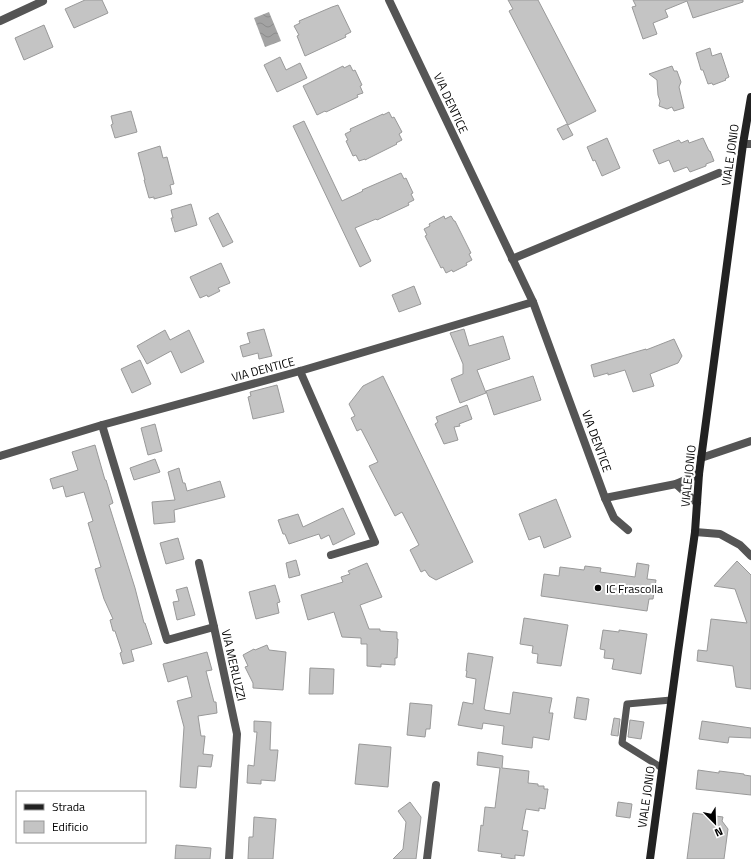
<svg xmlns="http://www.w3.org/2000/svg" width="751" height="859" viewBox="0 0 751 859" font-family="'Titillium Web',sans-serif">
  <defs>
    <pattern id="water-waves" width="16" height="10" patternUnits="userSpaceOnUse"><rect width="16" height="10" fill="#a3a3a3"/><path d="M0 5q4-4 8 0t8 0" fill="none" stroke="#8b8b8b"/></pattern>
  </defs>
  <rect width="100%" height="100%" fill="#fff"/>
  <!-- water -->
  <path fill="url(#water-waves)" d="M269,12l12,29 -16,6 -11,-29z"/>
  <!-- building -->
  <g fill="#c4c4c4" stroke="#999">
    <path d="M85,0h17l6,13 -34,15 -9,-19z"/>
    <path d="M508,0h30l58,111 -28,14 -59,-114 4,-2z"/>
    <path d="M633,0h110v2l-50,16 -6,-17 -22,9 3,7 -15,6 4,11 -14,5 -11,-32 4,-1z"/>
    <path d="M338,5l13,27 -6,3 1,2 -41,19 -8,-20 2,-1 -5,-9 6,-3 -1,-2 33,-14z"/>
    <path d="M44,25l9,22 -29,13 -9,-22z"/>
    <path d="M710,48l2,8 9,-3 8,24 -4,2 1,1 -13,5 -1,-2 -4,1 -5,-14h-2l-5,-17z"/>
    <path d="M280,57l6,13 14,-7 7,15 -30,14 -13,-27z"/>
    <path d="M350,65l3,6 2,-1 7,15 -2,1 3,7 -6,2 1,2 -32,15 -1,-1 -8,4 -14,-29 40,-20 1,2z"/>
    <path d="M672,66l2,5h3l4,11 -2,5 5,21 -10,3 -2,-4 -5,2 -8,-3 1,-5 -2,-6 -1,-15 -8,-6z"/>
    <path d="M131,111l6,21 -22,6 -4,-13 2,-1 -2,-8z"/>
    <path d="M389,112l3,6 2,-1 8,15 -3,2 3,6 -6,3 1,1 -32,16v-1l-6,2 -3,-6 -3,1 -7,-15 2,-1 -3,-6 6,-3 -1,-2 33,-15v1z"/>
    <path d="M304,121l38,80 21,-10 -1,-1 39,-17 3,6 2,-1 7,15 -2,1 3,6 -6,3 1,2 -32,15 -1,-1 -21,9 16,33 -11,6 -67,-141z"/>
    <path d="M567,124l6,11 -10,5 -6,-11z"/>
    <path d="M607,138l13,30 -18,8 -7,-16 -2,1 -6,-14z"/>
    <path d="M703,138l6,13h1l4,10 -8,3v2l-16,6 -3,-5 -13,5 -5,-12 -10,4 -6,-14 26,-10 2,3 7,-3 1,3z"/>
    <path d="M160,146l3,12 4,-1 7,27 -4,1 2,9 -18,5v-2l-5,1 -5,-18h1l-7,-27z"/>
    <path d="M191,204l6,21 -22,7 -4,-14h2l-2,-8z"/>
    <path d="M218,213l15,29 -10,5 -14,-29z"/>
    <path d="M444,216l1,3 6,-3 3,5h1l16,32 -2,1 3,6 -6,3 1,2 -14,7 -1,-2 -6,3 -3,-6 -2,1 -16,-32 2,-1 -3,-6 6,-3 -1,-2z"/>
    <path d="M221,263l9,20 -12,5 2,3 -12,6 -1,-2 -7,3 -10,-21z"/>
    <path d="M414,286l7,18 -22,8 -7,-17z"/>
    <path d="M264,329l8,27 -13,3 -1,-6 -15,4 -3,-11 10,-3 -3,-10z"/>
    <path d="M464,329l5,17 34,-10 7,23 -33,11 9,23 -26,10 -9,-24 12,-5v-10l-13,-31z"/>
    <path d="M165,330l5,10 19,-10 15,32 -23,11 -10,-22 -24,13 -10,-18z"/>
    <path d="M674,339l8,17 -4,7 -28,11 4,12 -21,6 -8,-22 -17,5v-2l-14,4 -3,-12 55,-16v1z"/>
    <path d="M140,360l11,24 -19,9 -11,-24z"/>
    <path d="M383,376l90,186 -37,18 -7,-4 -4,-6 -4,2 -11,-22 9,-5 -17,-33 -7,4 -26,-50 9,-4 -17,-33 -4,2 -6,-13 4,-2 -6,-12 14,-18z"/>
    <path d="M533,376l8,24 -47,15 -8,-24z"/>
    <path d="M277,385l7,27 -31,7 -5,-22 3,-1 -1,-4z"/>
    <path d="M467,405l5,14 -13,5 1,2 -6,1 4,13 -14,4 -9,-20 3,-2 -2,-5z"/>
    <path d="M155,424l7,27 -14,4 -7,-27z"/>
    <path d="M95,445l10,35h1l7,23 -4,2 26,83 9,35h1l7,21 -21,6 3,11 -11,3 -3,-11 2,-1 -7,-21h-2l-3,-11 3,-1 -9,-20 -9,-30 6,-2 -13,-44 5,-2 -9,-29 -18,5 -3,-11 -10,3 -3,-10 28,-9 -6,-18z"/>
    <path d="M155,459l5,13 -26,8 -4,-12z"/>
    <path d="M179,468l4,15h2l2,8 33,-10 5,16 -51,13 1,12 -21,2 -2,-22 23,-2 -7,-28z"/>
    <path d="M556,499l15,38 -27,11 -4,-12 -11,4 -10,-26z"/>
    <path d="M343,508l12,26 -22,11 -4,-10 -8,4 -2,-5 -30,10 -4,-10h-2l-5,-14 20,-6 5,13z"/>
    <path d="M178,538l6,21 -18,5 -6,-21z"/>
    <path d="M296,560l4,15 -11,3 -3,-15z"/>
    <path d="M737,561l14,14v114l-15,-2 -3,-21 -36,-5 1,-11 9,1 4,-32 36,4 -12,-34 -21,-3z"/>
    <path d="M367,563l15,34 -22,8 9,24h11v2l17,1v7h1l-1,19h-2v7l-14,-1v3l-14,-1v-22h-6v-6l-19,-1 -8,-25 -26,8 -7,-25 42,-13 -2,-5 9,-3 -2,-3z"/>
    <path d="M637,563l12,2 -2,14 9,1 -3,19h-4l-2,12 -106,-15 3,-22 15,2 1,-9 24,3 1,-4 16,2 -1,4 35,5z"/>
    <path d="M275,585l5,17 -3,1 2,10 -23,6 -7,-27z"/>
    <path d="M187,587l8,28 -18,5 -4,-18 6,-1 -3,-11z"/>
    <path d="M524,618l44,7 -7,41 -24,-3 1,-9 -6,-1 1,-7 -13,-2z"/>
    <path d="M603,630l16,2v-2l28,4 -6,40 -29,-5 2,-10 -10,-1 1,-8 -5,-1z"/>
    <path d="M267,645l2,5 17,2 -3,38 -30,-2v-5l-8,-16 3,-1 -5,-11 11,-6 1,1z"/>
    <path d="M207,652l5,18 -6,1 8,31h2l1,11 -19,3 3,20h4l-2,18 10,1 -2,12 -13,-1 -2,22 -16,-1 4,-60 -7,-26 15,-4 -5,-21 -19,6 -5,-18z"/>
    <path d="M468,653l25,4 -9,52h1v1l25,4 3,-22 39,6 -3,15h4l-4,27 -16,-3 -1,11 -30,-4 2,-18 -21,-3 -1,6 -24,-4 5,-23 10,2 3,-25 -10,-2 1,-6h-1z"/>
    <path d="M310,668l24,1 -1,25h-24z"/>
    <path d="M577,697l12,2 -3,21 -12,-2z"/>
    <path d="M410,703l22,2 -2,24h-4l-1,8 -18,-2z"/>
    <path d="M614,718l6,1 -2,17 -7,-1z"/>
    <path d="M630,720l14,2 -3,17 -13,-2z"/>
    <path d="M254,721l17,1 -1,28h8l-3,31 -14,-1v4l-14,-1 1,-18 6,1 3,-34h-3z"/>
    <path d="M702,721l49,7v10l-22,-1 -1,6 -29,-4z"/>
    <path d="M359,744l32,3 -3,40 -33,-3z"/>
    <path d="M478,752l25,4 -1,12 27,3 -1,12 10,1v2h6v3h4l-3,20 -6,-1v3l-13,-2 -4,21 6,1 -4,25 -9,-1v4l-14,-2 1,-3 -24,-3 3,-26 2,1 2,-19 10,1 5,-40 -23,-3z"/>
    <path d="M698,770l21,3v-2l25,3v1l7,1v19l-55,-6z"/>
    <path d="M410,802l11,15 -5,42h-23l10,-10 3,-27 -8,-11z"/>
    <path d="M618,802l14,2 -2,14 -14,-2z"/>
    <path d="M693,813l30,4 -1,4 6,8 -4,30h-37z"/>
    <path d="M254,817l22,2 -3,40h-25l1,-22h4z"/>
    <path d="M176,845l35,3 -1,11h-35z"/>
  </g>
  <g fill="none" stroke-linecap="round" stroke-linejoin="round">
    <!-- lane -->
    <path stroke="#555" stroke-width="7" d="M662,768l-40,-25 5,-39 44,-4"/>
    <!-- street -->
    <g stroke="#555" stroke-width="8">
      <path d="M389,0l144,302 72,196 9,20 14,12"/>
      <path d="M0,21l43,-20"/>
      <path d="M743,144h8"/>
      <path d="M512,259l207,-86"/>
      <path d="M300,371l75,171 -44,13"/>
      <path d="M102,425l65,215 47,-13 23,107 -8,125"/>
      <path d="M0,456l102,-31 198,-54 233,-69"/>
      <path d="M701,458l50,-17"/>
      <path d="M676,484l21,19"/>
      <path d="M605,498l71,-14 23,-10"/>
      <path d="M695,532l25,2 20,11 11,11"/>
      <path d="M199,563l15,64"/>
      <path d="M427,859l9,-74"/>
    </g>
    <!-- secondary -->
    <path stroke="#222" stroke-width="8" d="M650,859l28,-207 17,-120 4,-58 44,-330 8,-47"/>
  </g>
  <!-- markers -->
  <circle fill="#000" stroke="#fff" stroke-width="1.5" cx="598" cy="588" r="4"/>
  <g text-anchor="middle" dominant-baseline="central" stroke-width="4" stroke-linejoin="round" paint-order="stroke">
    <!-- street labels -->
    <g font-size="12" fill="#000" stroke="#fff">
      <text transform="translate(451 103) rotate(65)">VIA DENTICE</text>
      <text transform="translate(730 155) rotate(-82)">VIALE JONIO</text>
      <text transform="translate(263 369) rotate(-15)">VIA DENTICE</text>
      <text transform="translate(597 441) rotate(70)">VIA DENTICE</text>
      <text transform="translate(688 476) rotate(-84)">VIALE JONIO</text>
      <text transform="translate(234 665) rotate(77)">VIA MERLUZZI</text>
      <text transform="translate(646 797) rotate(-82)">VIALE JONIO</text>
    </g>
    <!-- poi labels -->
    <g font-size="12" fill="#000" stroke="#fff" text-anchor="start">
      <text x="606" y="588">IC Frascolla</text>
    </g>
  </g>
  <!-- legend -->
  <rect x="16" y="791" width="130" height="52" fill="#ffffff" stroke="#999999"/>
  <rect x="24" y="804" width="20" height="6" fill="#222222" stroke="#999999"/>
  <text x="52" y="811" font-size="12" fill="#000000">Strada</text>
  <rect x="24" y="821" width="20" height="12" fill="#c4c4c4" stroke="#999999"/>
  <text x="52" y="831" font-size="12" fill="#000000">Edificio</text>
  <!-- north arrow -->
  <g transform="translate(715 823) rotate(157)" stroke="#ffffff" stroke-width="3" paint-order="stroke">
  <path d="M0-3L7 15L0 10L-7 15Z" fill="#000000"/>
  <text y="-6" font-size="11" font-weight="bold" text-anchor="middle" fill="#000000">N</text>
  </g>
</svg>
